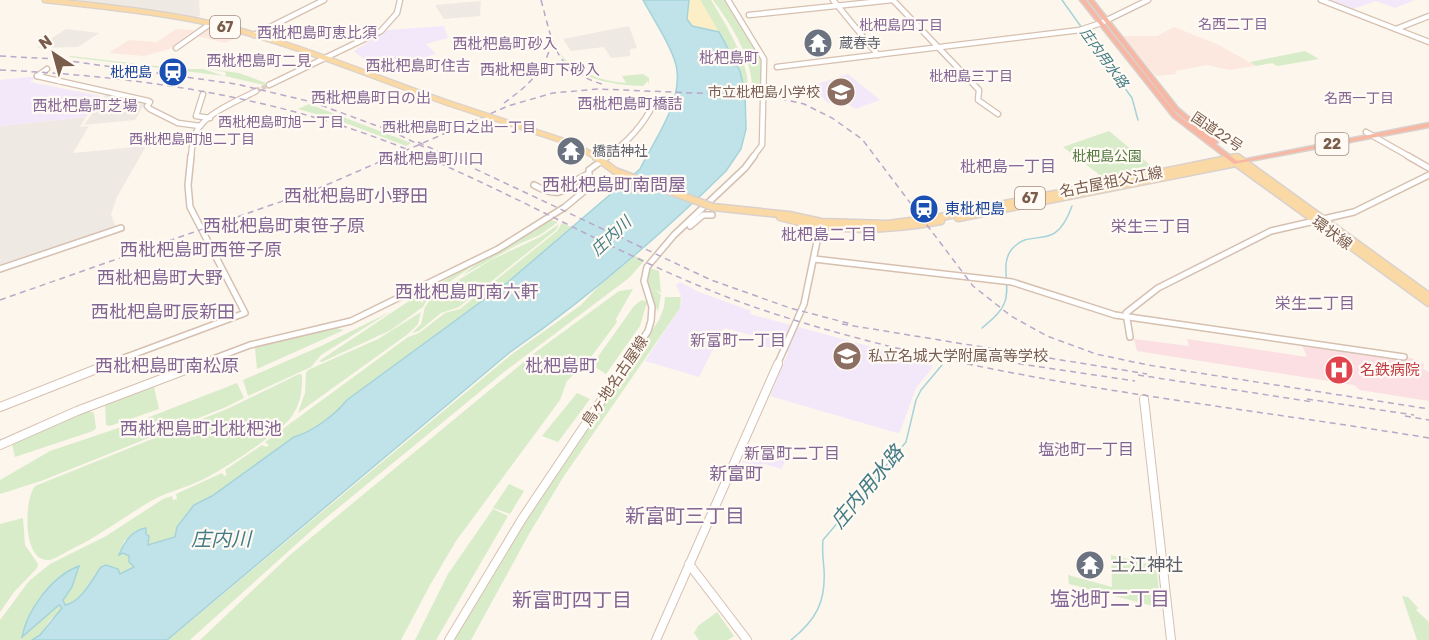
<svg xmlns="http://www.w3.org/2000/svg" width="1429" height="640" viewBox="0 0 1429 640" font-family="Rubik,'Noto Sans JP',sans-serif">
  <rect width="100%" height="100%" fill="#fdf6ec"/>
  <!-- commercial -->
  <g fill="#fde8e0">
    <path d="M212,27l31,8 -18,8 -28,-7z"/>
    <path d="M1174,27l45,18 37,21 -27,4 -21,-5 -33,6 1,3 -20,2 -33,-40h34z"/>
    <path d="M176,29l19,1 -26,19 -25,7 -35,-3 20,-13 28,2z"/>
  </g>
  <!-- industrial -->
  <g fill="#efe9e4">
    <path d="M74,0h125l1,16 -7,2 -28,-6z"/>
    <path d="M481,1l-1,15 -36,3 -9,-14z"/>
    <path d="M629,26l8,22 -7,1v7l-19,2 -7,-11 -33,4 -8,-12z"/>
    <path d="M66,29l33,4 -21,14 -41,1z"/>
    <path d="M106,94l38,8 1,1 -10,17 -51,5z"/>
    <path d="M86,117l-6,10 9,-1 -16,27 73,-7 -29,51 -6,17 4,12 -115,40v-140z"/>
  </g>
  <!-- education -->
  <g fill="#f3e8fa">
    <path d="M1324,0h91l-20,8 -19,-7 -26,9z"/>
    <path d="M444,26l4,12 -22,6 10,10 -57,18 -25,-21 33,-21z"/>
    <path d="M848,74l32,26 -25,9 -7,-5 -20,-1 -6,-6 -10,-1 -5,-9z"/>
    <path d="M29,77l6,1 -5,4 71,14 -15,21 -86,9v-46z"/>
    <path d="M680,282l19,10 52,19 -1,3 178,48 5,5 -17,21 -16,44 -3,1 -127,-37 18,-44 -29,-7 3,-7 -38,-10 -25,49 -54,-16 35,-53 2,-10 -6,-13z"/>
    <path d="M771,443l19,5 -8,21 -18,-5 -2,4 -20,-6 6,-17 20,6z"/>
  </g>
  <!-- medical -->
  <path fill="#fbdfe3" d="M1134,339l55,7 -2,-7 120,18 -4,-10 2,-2 106,13 13,6 -1,5 6,3v29l-69,-11 -6,-5 -217,-34z"/>
  <!-- green -->
  <g fill="#d8ecc9">
    <path d="M700,0h11c15,25 40,64 37,93l-3,-1 -5,-22z"/>
    <path d="M713,0h13l37,59 -3,34h-8c2,-33 -20,-67 -39,-93z"/>
    <path d="M1305,51l14,8 -42,7 -5,-3 -16,3 -6,-4z"/>
    <path d="M559,53c18,19 41,28 67,30l-4,-7 21,-2 6,4v7l-1,-4 -5,5c-29,-1 -67,-6 -84,-33z"/>
    <path d="M71,56l111,13h21l21,7 2,-1 -1,-3 -23,-4 37,5 27,10 -3,2 -38,-9 -156,-19z"/>
    <path d="M309,104l102,39 -5,3 -63,-24 -45,-13z"/>
    <path d="M1109,131l46,38 -50,10 -42,-32z"/>
    <path d="M551,220l7,2 -18,13 -21,9 -56,31 14,-12 -48,33 -6,11 -32,23 -69,32 -3,-1 96,-64 2,-1 5,7 4,-6 -3,-5 56,-31 1,1z"/>
    <path d="M562,223l9,4 -63,55 -161,118c-12,15 -35,32 -53,37l-82,59 -18,9 -17,22 -2,10 -27,8 -3,-13 -6,-2 -15,11 -5,13 4,-1 6,4 -1,3 7,7 -15,7 -20,-5 -20,27 -30,24 -10,15 -8,5h-32v-20l29,-39 21,-17 56,-28 57,-37 9,-3 1,4 4,-1 -1,-5 46,-21 2,3 3,-1 -2,-5 37,-25 4,2 3,-2 -4,-3 143,-105 11,-4 26,-20 15,-4 97,-78z"/>
    <path d="M559,224l-3,6 -97,77 -18,6 -22,18 -7,2 9,-9 4,-17 9,-12 57,-35 49,-23z"/>
    <path d="M635,256l10,4 -16,18 -125,94 -183,150 -131,118h-22l344,-286 69,-49 18,-19z"/>
    <path d="M650,268l9,3 2,22 -7,-4 7,6 -3,17 -12,-28z"/>
    <path d="M633,289l-17,30 1,3 -29,39 -21,20 -7,19 -104,141 -26,44 -29,55h-201l90,-85 247,-204 82,-60z"/>
    <path d="M665,297h16l-1,11 -116,168 -35,58 -58,106h-18l99,-161 107,-159 5,-13z"/>
    <path d="M642,300l5,2 -7,24 -34,48 -14,-9 42,-59z"/>
    <path d="M390,312l-69,43 -10,12 -63,29 -5,-16 78,-34z"/>
    <path d="M421,312l-3,12 -10,10 -110,79 7,-20 1,-20 2,-3 70,-31z"/>
    <path d="M336,328l8,2 -87,39 -2,-21z"/>
    <path d="M299,374l3,1c1,18 -3,36 -17,49 -19,17 -61,45 -83,56 -17,8 -35,12 -51,21 -28,16 -51,35 -81,49 -6,3 -15,9 -21,10 -27,3 -25,-61 -14,-74l192,-77z"/>
    <path d="M237,383l7,15 -18,9 -185,74 -41,13v-14l50,-29 89,-30z"/>
    <path d="M154,387l5,22 -49,17 -4,-1 -1,-20z"/>
    <path d="M577,393l13,6 -32,43 -16,-6z"/>
    <path d="M89,411l5,2 2,15 -3,3 -78,26 -3,-13z"/>
    <path d="M509,484l15,7 -14,23 -17,-6z"/>
    <path d="M493,509l15,7 -72,124h-21l33,-66z"/>
    <path d="M23,518l2,27 13,19 -1,4 -23,24 -14,20v-88z"/>
    <path d="M1111,555l45,11 5,40 -1,2 -91,-24 -1,-9 44,12z"/>
    <path d="M1402,596l6,1 10,11 -2,2 13,12v18h-12z"/>
    <path d="M717,612l17,24 -6,4h-29l-5,-7 4,-7z"/>
  </g>
  <!-- sand -->
  <path fill="#fcefc7" d="M689,0h11l19,32 -27,-6 -5,-7z"/>
  <!-- water -->
  <path fill="#bfe3e8" stroke="#a5d3da" stroke-width="1.5" d="M643,0h46l-2,19 5,7 27,6 21,39 5,21 1,37 -5,20 -15,22c-67,66 -140,128 -217,182l-342,287h-135l8,-5 22,-27 -3,-3 -37,32c5,-27 30,-61 57,-71l-7,21 -9,13 2,5c16,-3 27,-25 36,-38l5,-2 12,4 2,5 14,-7 -5,-5v-6l-6,-3 -4,2c5,-13 13,-25 27,-27v6l3,2 -1,9 27,-8 2,-10 17,-22 18,-9 82,-59c18,-5 41,-22 53,-37l161,-118 132,-113c13,-27 41,-64 37,-98 -1,-18 -25,-54 -34,-71z"/>
  <g fill="none" stroke-linecap="round" stroke-linejoin="round">
    <!-- stream -->
    <g stroke="#a5d3da" stroke-width="1.5">
      <path d="M1062,0l70,98 6,22"/>
      <path d="M1088,182l7,-5"/>
      <path d="M982,328c8,-7 18,-14 22,-24 8,-17 -5,-40 8,-55 21,-24 42,7 60,-43"/>
      <path d="M791,640c25,-20 35,-38 33,-71 -1,-10 -2,-19 -1,-29l83,-98 10,-42 5,-10 21,-25"/>
    </g>
    <!-- secondary-tunnel -->
    <path stroke="#dcd0c4" stroke-width="4.5" stroke-dasharray="4.5 2" stroke-linecap="butt" d="M256,91l13,-6"/>
    <!-- secondary-far2 casing -->
    <g stroke="#d6c0b0" stroke-width="7">
      <g id="secondary-far2">
        <path d="M728,0l36,59 -2,86 -9,12"/>
        <path d="M833,0l45,55"/>
        <path d="M893,0l86,90 -1,10 20,14"/>
        <path d="M1321,0l108,42"/>
        <path d="M749,15l143,-15"/>
        <path d="M1396,29l33,-13"/>
        <path d="M254,35l70,-35"/>
        <path d="M176,48l34,-24"/>
        <path d="M777,67l303,-37 21,-7 47,-23"/>
        <path d="M37,76l111,25 2,1 -3,4 3,3 28,14 22,3"/>
        <path d="M37,76l10,-7"/>
        <path d="M269,85l112,-54 16,-18 3,-13"/>
        <path d="M203,94l-7,22 14,2"/>
        <path d="M1366,132l44,25"/>
        <path d="M191,157c1,-10 2,-23 9,-31 13,-16 38,-25 56,-35"/>
        <path d="M606,157c21,-14 37,-31 48,-54l-8,-4"/>
      </g>
    </g>
    <!-- secondary-far1 casing -->
    <g stroke="#d6c0b0" stroke-width="8">
      <g id="secondary-far1">
        <path d="M1408,156l21,12"/>
        <path d="M534,185c34,19 31,-4 55,-11"/>
        <path d="M690,226l13,-11h9"/>
        <path d="M814,259l198,23 103,33 289,42"/>
        <path d="M0,269l121,-41"/>
        <path d="M1130,337l-4,-24 32,-25 113,-57 83,-19 75,-37"/>
        <path d="M105,365l140,-52 -55,-106 -2,-22 3,-29"/>
        <path d="M197,365l53,-20 101,-24 147,-72 67,-42 23,-19 1,-18 19,-14"/>
        <path d="M625,365l23,-34 3,-10 1,-14 -8,-26 3,-14 27,-32 71,-67 9,-12"/>
        <path d="M777,365l27,-61 17,-82"/>
      </g>
    </g>
    <!-- secondary casing -->
    <g stroke="#d6c0b0" stroke-width="10">
      <g id="secondary">
        <path d="M1144,399l27,241"/>
        <path d="M0,407l109,-43"/>
        <path d="M0,445l77,-34 124,-47"/>
        <path d="M689,564l58,76"/>
        <path d="M449,640l73,-121 104,-155"/>
        <path d="M656,640l122,-276"/>
      </g>
    </g>
    <!-- primary-far1 casing -->
    <g stroke="#dad1cd" stroke-width="7">
      <g id="primary-far1">
        <path d="M45,0c59,7 119,12 177,26 77,19 151,51 226,77"/>
        <path d="M1235,157h2"/>
      </g>
    </g>
    <!-- primary casing -->
    <g stroke="#dad1cd" stroke-width="9">
      <g id="primary">
        <path d="M599,159l16,12"/>
        <path d="M713,207l76,8 32,7 67,2 53,-7 296,-60 192,139"/>
        <path d="M780,217c54,16 106,14 161,4"/>
        <path d="M958,218l278,-55 193,140"/>
      </g>
    </g>
    <!-- highway casing -->
    <g stroke="#dad1cd" stroke-width="3">
      <path id="highway" d="M1080,0h5l92,115 19,14 -22,-19 -86,-110h5l85,108 39,33 1,1 -3,2 22,17 192,-38v4l-195,37 -61,-47z"/>
    </g>
    <!-- secondary-far2 -->
    <use href="#secondary-far2" stroke="#fff" stroke-width="4.5"/>
    <!-- secondary-far1 -->
    <use href="#secondary-far1" stroke="#fff" stroke-width="5"/>
    <!-- secondary -->
    <use href="#secondary" stroke="#fff" stroke-width="8"/>
    <!-- primary-far1 -->
    <use href="#primary-far1" stroke="#fbd9a5" stroke-width="4.5"/>
    <!-- primary -->
    <use href="#primary" stroke="#fbd9a5" stroke-width="6"/>
    <!-- highway -->
    <use href="#highway" fill="#f7b7a3" fill-rule="evenodd"/>
    <!-- rail -->
    <g stroke="#b9a8c9" stroke-width="1.5" stroke-dasharray="6 4.5" stroke-linecap="butt">
      <path d="M541,0c13,47 13,70 64,85"/>
      <path d="M0,56l55,3 181,25 76,18 79,29 33,16"/>
      <path d="M0,70c137,6 273,26 401,77 125,50 240,123 368,165 214,70 440,90 660,126"/>
      <path d="M504,103c24,-17 44,-35 48,-65"/>
      <path d="M418,142l293,138 79,28 61,16"/>
      <path d="M0,300l317,-111 191,-83 45,-13 45,-4 170,7 36,8 28,14 30,21 111,147 38,30 36,20 49,18 52,11 281,44"/>
      <path d="M842,324l305,50"/>
      <path d="M987,359l148,22"/>
      <path d="M1138,375l175,27"/>
      <path d="M1307,399l107,16"/>
      <path d="M1405,416l24,4"/>
    </g>
    <!-- primary-bridge-far1 casing -->
    <g stroke="#dad1cd" stroke-width="7" stroke-linecap="butt">
      <path id="primary-bridge-far1" d="M448,103l125,41 23,13"/>
    </g>
    <!-- primary-bridge casing -->
    <g stroke="#dad1cd" stroke-width="9" stroke-linecap="butt">
      <g id="primary-bridge">
        <path d="M594,156l5,3"/>
        <path d="M615,171l98,36"/>
      </g>
    </g>
    <!-- primary-bridge-far1 -->
    <use href="#primary-bridge-far1" stroke="#fbd9a5" stroke-width="4.5"/>
    <!-- primary-bridge -->
    <use href="#primary-bridge" stroke="#fbd9a5" stroke-width="6"/>
  </g>
  <!-- icons -->
  <defs>
    <g id="temple-disc" transform="scale(1.5)"><circle r="9.5" fill="#6b7280" stroke="#fffaf3"/><path d="M0-6L5-2H3V0L6.5 2.5H4V6H1.5V3h-3V6H-4V2.5H-6.5L-3 0V-2H-5Z" fill="#fff"/></g>
    <g id="station-disc" transform="scale(1.5)"><circle r="9.5" fill="#1a4fb4" stroke="#fffaf3"/><path d="M-3-6H3Q5-6 5-4V2Q5 4 3 4L4.5 6H3L1.5 4h-3L-3 6H-4.5L-3 4Q-5 4-5 2V-4Q-5-6-3-6ZM-3.5-4v3h7v-3ZM-3.5 1v1.5H-2V1ZM2 1v1.5H3.5V1Z" fill="#fff"/></g>
    <g id="school-disc" transform="scale(1.5)"><circle r="9.5" fill="#8d6e63" stroke="#fffaf3"/><path d="M0-5L7-2L0 1L-7-2ZM-4 1L0 2.5L4 1V4Q0 6-4 4Z" fill="#fff"/></g>
    <g id="hospital-disc" transform="scale(1.5)"><circle r="9.5" fill="#e0444e" stroke="#fffaf3"/><path d="M-5-5h3v3.5h4V-5h3V5h-3V1.5h-4V5h-3Z" fill="#fff"/></g>
  </defs>
  <g fill-rule="evenodd">
    <use href="#temple-disc" x="818" y="43"/>
    <use href="#station-disc" x="173" y="72"/>
    <use href="#school-disc" x="841" y="92"/>
    <use href="#temple-disc" x="571" y="151"/>
    <use href="#station-disc" x="924" y="209"/>
    <use href="#school-disc" x="847" y="356"/>
    <use href="#hospital-disc" x="1339" y="370"/>
    <use href="#temple-disc" x="1090" y="565"/>
  </g>
  <g text-anchor="middle" dominant-baseline="central" stroke-width="4.5" stroke-linejoin="round" paint-order="stroke">
    <!-- far-neighbourhood labels -->
    <g font-size="14" fill="#846695" stroke="#fffaf3">
      <text x="1233" y="24">名西二丁目</text>
      <text x="901" y="25">枇杷島四丁目</text>
      <text x="971" y="76">枇杷島三丁目</text>
      <text x="1359" y="98">名西一丁目</text>
      <text x="281" y="122">西枇杷島町旭一丁目</text>
      <text x="459" y="127">西枇杷島町日之出一丁目</text>
      <text x="192" y="139">西枇杷島町旭二丁目</text>
    </g>
    <!-- shield labels -->
    <g fill="#fffaf3" stroke="#a28b7f" stroke-width="1.5">
      <rect x="210" y="16" width="30" height="22" rx="4.5"/>
      <rect x="1315.5" y="133" width="33" height="22" rx="4.5"/>
      <rect x="1015" y="187" width="30" height="22" rx="4.5"/>
    </g>
    <g font-size="14" font-weight="bold" fill="#7a5c4d">
      <text x="225" y="27">67</text>
      <text x="1332" y="144">22</text>
      <text x="1030" y="198">67</text>
    </g>
    <!-- far-worship labels -->
    <g font-size="14" fill="#5b616d" stroke="#fffaf3" text-anchor="start">
      <text x="839" y="43">蔵春寺</text>
      <text x="592" y="151">橋詰神社</text>
    </g>
    <!-- far-water labels -->
    <g font-size="14" font-style="italic" fill="#437c86" stroke="#fffaf3">
      <text transform="translate(1104 58) rotate(54)">庄内用水路</text>
    </g>
    <!-- far-transit labels -->
    <g font-size="14" fill="#164399" stroke="#fffaf3" text-anchor="end">
      <text x="152" y="72">枇杷島</text>
    </g>
    <!-- far-education labels -->
    <g font-size="14" fill="#785e54" stroke="#fffaf3" text-anchor="end">
      <text x="820" y="92">市立枇杷島小学校</text>
    </g>
    <!-- far-street labels -->
    <g font-size="14" fill="#7a5c4d" stroke="#fffaf3">
      <text transform="translate(1217 132) rotate(34)">国道22号</text>
    </g>
    <!-- far-park labels -->
    <g font-size="14" fill="#537a41" stroke="#fffaf3">
      <text x="1107" y="156">枇杷島公園</text>
    </g>
    <!-- far-quarter labels -->
    <g font-size="15" fill="#846695" stroke="#fffaf3">
      <text x="317" y="33">西枇杷島町恵比須</text>
      <text x="505" y="44">西枇杷島町砂入</text>
      <text x="729" y="58">枇杷島町</text>
      <text x="259" y="61">西枇杷島町二見</text>
      <text x="418" y="66">西枇杷島町住吉</text>
      <text x="540" y="70">西枇杷島町下砂入</text>
      <text x="371" y="98">西枇杷島町日の出</text>
      <text x="630" y="104">西枇杷島町橋詰</text>
      <text x="85" y="106">西枇杷島町芝場</text>
      <text x="431" y="159">西枇杷島町川口</text>
    </g>
    <!-- street labels -->
    <g font-size="15" fill="#7a5c4d" stroke="#fffaf3">
      <text transform="translate(1111 182) rotate(-11)">名古屋祖父江線</text>
      <text transform="translate(1332 233) rotate(36)">環状線</text>
      <text transform="translate(615 381) rotate(-56)">鳥ヶ地名古屋線</text>
    </g>
    <!-- transit labels -->
    <g font-size="15" fill="#164399" stroke="#fffaf3" text-anchor="start">
      <text x="945" y="209">東枇杷島</text>
    </g>
    <!-- education labels -->
    <g font-size="15" fill="#785e54" stroke="#fffaf3" text-anchor="start">
      <text x="868" y="356">私立名城大学附属高等学校</text>
    </g>
    <!-- health labels -->
    <g font-size="15" fill="#be3a42" stroke="#fffaf3" text-anchor="start">
      <text x="1360" y="370">名鉄病院</text>
    </g>
    <!-- neighbourhood labels -->
    <g font-size="16" fill="#846695" stroke="#fffaf3">
      <text x="1008" y="166">枇杷島一丁目</text>
      <text x="1151" y="226">栄生三丁目</text>
      <text x="829" y="234">枇杷島二丁目</text>
      <text x="1315" y="303">栄生二丁目</text>
      <text x="738" y="340">新富町一丁目</text>
      <text x="1086" y="449">塩池町一丁目</text>
      <text x="792" y="453">新富町二丁目</text>
    </g>
    <!-- water labels -->
    <g font-size="16" font-style="italic" fill="#437c86" stroke="#fffaf3">
      <text transform="translate(611 236) rotate(-43)">庄内川</text>
    </g>
    <!-- quarter labels -->
    <g font-size="18" fill="#846695" stroke="#fffaf3">
      <text x="614" y="185">西枇杷島町南問屋</text>
      <text x="356" y="196">西枇杷島町小野田</text>
      <text x="284" y="226">西枇杷島町東笹子原</text>
      <text x="201" y="250">西枇杷島町西笹子原</text>
      <text x="160" y="278">西枇杷島町大野</text>
      <text x="467" y="292">西枇杷島町南六軒</text>
      <text x="163" y="312">西枇杷島町辰新田</text>
      <text x="167" y="366">西枇杷島町南松原</text>
      <text x="561" y="366">枇杷島町</text>
      <text x="201" y="429">西枇杷島町北枇杷池</text>
      <text x="736" y="474">新富町</text>
    </g>
    <!-- near-worship labels -->
    <g font-size="18" fill="#5b616d" stroke="#fffaf3" text-anchor="start">
      <text x="1111" y="565">土江神社</text>
    </g>
    <!-- near-water labels -->
    <g font-size="20" font-style="italic" fill="#437c86" stroke="#fffaf3">
      <text transform="translate(867 487) rotate(-50)">庄内用水路</text>
      <text x="221" y="539">庄内川</text>
    </g>
    <!-- near-neighbourhood labels -->
    <g font-size="20" fill="#846695" stroke="#fffaf3">
      <text x="685" y="516">新富町三丁目</text>
      <text x="1110" y="599">塩池町二丁目</text>
      <text x="572" y="600">新富町四丁目</text>
    </g>
  </g>
  <!-- north arrow -->
  <g transform="translate(54 54) rotate(324)" stroke="#fffaf3" stroke-width="4.5" paint-order="stroke">
  <path d="M0-4.5L10 22L0 15L-10 22Z" fill="#7a5c4d"/>
  <text y="-9" font-size="16" font-weight="bold" text-anchor="middle" fill="#7a5c4d">N</text>
  </g>
</svg>
